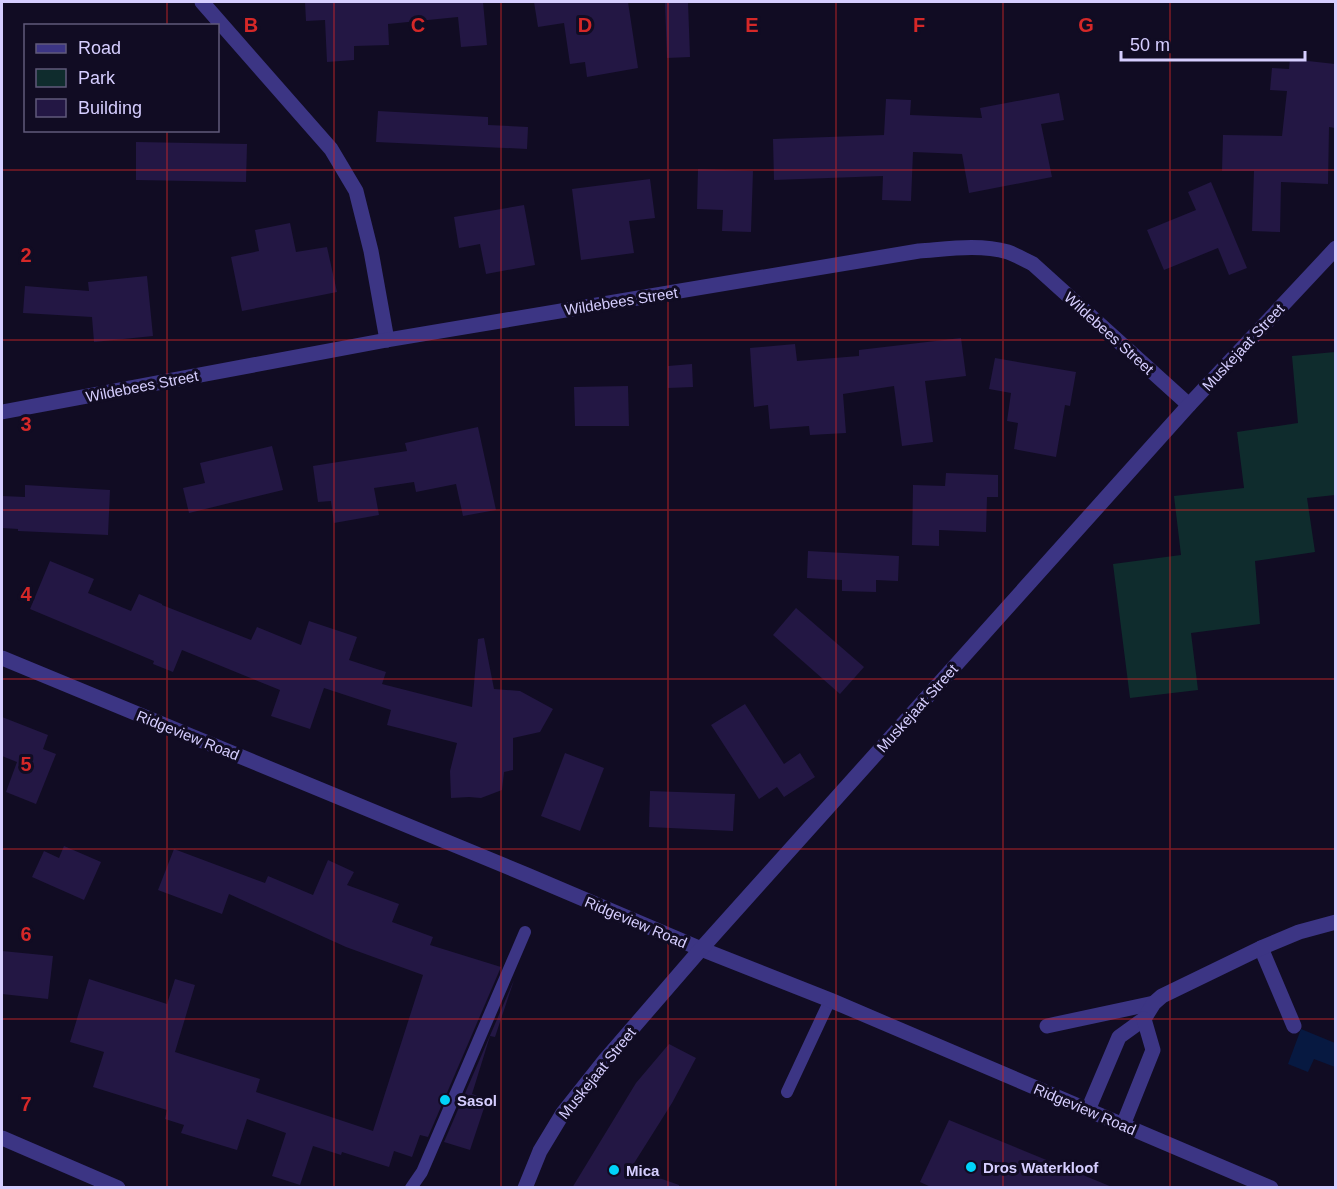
<svg xmlns="http://www.w3.org/2000/svg" width="1337" height="1189" viewBox="0 0 1337 1189" font-family="Helvetica,sans-serif">
  <rect width="100%" height="100%" fill="#110c23"/>
  <!-- green -->
  <path fill="#0f2c2d" d="M1335,352v143l-28,3 8,54 -60,9 5,63 -69,9 7,57 -68,8 -17,-134 68,-9 -7,-59 70,-8 -7,-56 61,-9 -6,-67z"/>
  <!-- water -->
  <path fill="#071941" d="M1301,1029l34,14v24l-21,-8 -6,13 -20,-8z"/>
  <!-- building -->
  <g fill="#231744">
    <path d="M305,2h178l4,43 -26,2 -3,-30 -70,7 1,21 -35,1v14l-27,2 -2,-42 -19,1z"/>
    <path d="M534,2h94l10,66 -51,9 -2,-15 -15,2 -6,-41 -26,4z"/>
    <path d="M665,2h23l2,55 -23,1z"/>
    <path d="M1290,59l45,5v64l-6,-1 -1,57 -47,-2 -1,50 -28,-1 2,-60h-32l1,-36 59,1 5,-45 -17,-1 2,-22 17,1z"/>
    <path d="M1059,93l5,27 -23,4 11,53 -83,16 -7,-39 -49,-2 -2,49 -29,-1 1,-24 -109,4 -1,-41 111,-4 2,-36 25,1 -1,15 72,3 -2,-10z"/>
    <path d="M378,111l110,6v8l40,2 -1,22 -151,-7z"/>
    <path d="M136,142l111,2 -1,38 -110,-2z"/>
    <path d="M698,169l55,2 -2,61 -29,-1 1,-21 -26,-1z"/>
    <path d="M650,179l5,39 -26,3 5,32 -53,7 -9,-71z"/>
    <path d="M1211,182l36,86 -18,7 -11,-27 -54,22 -17,-40 49,-20 -8,-18z"/>
    <path d="M524,205l11,60 -49,9 -6,-30 -21,4 -5,-31z"/>
    <path d="M290,223l6,29 31,-5 10,45 -95,19 -11,-54 28,-6 -4,-21z"/>
    <path d="M147,276l6,60 -59,6 -2,-25 -69,-4 2,-27 64,5 -1,-9z"/>
    <path d="M961,338l5,38 -41,5 8,61 -31,4 -8,-60 -51,8 3,39 -36,2 -1,-9 -39,3 -2,-24 -14,2 -4,-59 45,-4 2,17 62,-5v-6z"/>
    <path d="M995,358l81,14 -6,34 -5,-1 -9,52 -42,-8 4,-26 -11,-2 4,-28 -22,-4z"/>
    <path d="M692,364l1,23 -25,1v-22z"/>
    <path d="M628,386l1,40h-54l-1,-39z"/>
    <path d="M478,427l18,83 -33,6 -7,-32 -40,8 -2,-10 -40,6 5,27 -45,8 -3,-22 -13,1 -5,-36 94,-15 -2,-8z"/>
    <path d="M272,446l11,44 -94,23 -6,-25 22,-5 -5,-20z"/>
    <path d="M946,473l52,2v22h-11l-1,35 -47,-2v16l-27,-1 1,-60 32,1z"/>
    <path d="M25,485l85,5 -2,45 -90,-4v-2l-16,-1v-32l23,1z"/>
    <path d="M808,551l91,5 -1,25 -22,-1v12l-34,-1v-11l-35,-2z"/>
    <path d="M50,561l44,18 -6,14 43,18 8,-17 23,10v1l89,35 6,-13 44,18 8,-24 48,16 -8,23 37,12 -4,12 90,23 6,-68 6,-1 10,51 26,2 33,18 -13,23 -27,6v32l-9,2 -2,18 -21,8 -12,-1 -18,1 -1,-27 7,-28 -70,-18 4,-15 -67,-22 -14,41 -39,-13 9,-26 -98,-40 -9,22 -20,-8 1,-3 -124,-52z"/>
    <path d="M796,608l68,59 -24,27 -67,-59z"/>
    <path d="M745,704l39,60 16,-11 15,24 -31,20 -7,-10 -18,12 -48,-74z"/>
    <path d="M2,717l46,18 -5,14 13,5 -20,50 -30,-12 11,-30 -15,-6z"/>
    <path d="M565,753l39,15 -24,63 -39,-15z"/>
    <path d="M650,791l85,3 -2,37 -84,-4z"/>
    <path d="M64,846l37,16 -17,38 -52,-23 12,-26 15,7z"/>
    <path d="M174,849l91,34 3,-7 45,19 15,-35 26,12 -7,13 52,19 -7,18 41,15 -3,8 71,22 -73,170 -8,-2 -8,22 -18,-6 -5,16 -47,-15 -1,3 -28,-9 -13,39 -28,-9 14,-43 -39,-14 -10,31 -56,-17 3,-8 -19,-6 2,-9 -74,-23 11,-35 -34,-10 19,-63 78,25 8,-25 20,6 -20,67 85,27 -4,13 117,39 50,-156 -77,-28 -117,-53 -7,20 -64,-24z"/>
    <path d="M2,951l51,5 -5,43 -46,-5z"/>
    <path d="M514,980l-19,57 -5,-1 -18,58 15,5 -17,51 -26,-8z"/>
    <path d="M669,1044l27,14 -24,45 -41,65 48,17v3h-107l64,-105z"/>
    <path d="M949,1120l163,67v1h-179l-13,-6z"/>
  </g>
  <g fill="none" stroke-linecap="round" stroke-linejoin="round">
    <!-- lane -->
    <g stroke="#3c3584" stroke-width="12">
      <path d="M787,1092l43,-92"/>
      <path d="M411,1188l11,-16 103,-240"/>
    </g>
    <!-- street -->
    <g stroke="#3c3584" stroke-width="15">
      <path d="M202,2l129,147 25,42 15,60 16,89"/>
      <path d="M2,412l385,-72 532,-89c29,-2 60,-7 89,1 8,3 17,8 25,12l156,141"/>
      <path d="M2,658l525,217 174,74 129,51 441,188"/>
      <path d="M1261,948l33,78"/>
      <path d="M1047,1026l107,-23"/>
      <path d="M1088,1110l31,-73 25,-18 10,-16 8,-7 99,-48 38,-16 37,-10"/>
      <path d="M1123,1125l30,-75 -9,-31"/>
      <path d="M2,1138l116,50"/>
      <path d="M525,1188l15,-37 23,-38 42,-53 96,-111 488,-544 147,-157"/>
    </g>
  </g>
  <!-- grid -->
  <path fill="none" stroke="#d62828" stroke-width="1.5" stroke-opacity="0.55" d="M167,2v24M334,2v1186M501,2v1186M668,2v1186M836,2v1186M1003,2v1186M1170,2v1186M167,130v1058M2,170h1334M2,340h1334M2,510h1334M2,679h1334M2,849h1334M2,1019h1334"/>
  <!-- markers -->
  <g fill="#00d3f9" stroke="#110c23" stroke-width="2">
    <circle cx="445" cy="1100" r="6"/>
    <circle cx="971" cy="1167" r="6"/>
    <circle cx="614" cy="1170" r="6"/>
  </g>
  <g text-anchor="middle" dominant-baseline="central" stroke-width="6" stroke-linejoin="round" paint-order="stroke">
    <!-- street labels -->
    <g font-size="15" fill="#d6ceff" stroke="#110c23">
      <text transform="translate(621 301) rotate(-9)">Wildebees Street</text>
      <text transform="translate(1109 333) rotate(42)">Wildebees Street</text>
      <text transform="translate(1243 347) rotate(-47)">Muskejaat Street</text>
      <text transform="translate(142 386) rotate(-11)">Wildebees Street</text>
      <text transform="translate(917 708) rotate(-48)">Muskejaat Street</text>
      <text transform="translate(188 735) rotate(22)">Ridgeview Road</text>
      <text transform="translate(636 922) rotate(23)">Ridgeview Road</text>
      <text transform="translate(597 1073) rotate(-51)">Muskejaat Street</text>
      <text transform="translate(1085 1109) rotate(23)">Ridgeview Road</text>
    </g>
    <!-- poi labels -->
    <g font-size="15" font-weight="bold" fill="#d6ceff" stroke="#110c23" text-anchor="start">
      <text x="457" y="1100">Sasol</text>
      <text x="983" y="1167">Dros Waterkloof</text>
      <text x="626" y="1170">Mica</text>
    </g>
  </g>
  <g font-size="20" text-anchor="middle" font-weight="bold" fill="#d62828" stroke="#110c23" stroke-width="6" stroke-linejoin="round" paint-order="stroke">
    <text x="251" y="32">B</text>
    <text x="418" y="32">C</text>
    <text x="585" y="32">D</text>
    <text x="752" y="32">E</text>
    <text x="919" y="32">F</text>
    <text x="1086" y="32">G</text>
    <text x="26" y="262">2</text>
    <text x="26" y="431">3</text>
    <text x="26" y="601">4</text>
    <text x="26" y="771">5</text>
    <text x="26" y="941">6</text>
    <text x="26" y="1111">7</text>
  </g>
  <!-- border -->
  <rect width="1337" height="1189" fill="none" stroke="#d6ceff" stroke-width="6"/>
  <!-- legend -->
  <rect x="24" y="24" width="195" height="108" fill="#110c23" stroke="#605a7b" stroke-width="1.5"/>
  <rect x="36" y="44" width="30" height="9" fill="#3c3584" stroke="#605a7b" stroke-width="1.5"/>
  <text x="78" y="54" font-size="18" fill="#d6ceff">Road</text>
  <rect x="36" y="69" width="30" height="18" fill="#0f2c2d" stroke="#605a7b" stroke-width="1.5"/>
  <text x="78" y="84" font-size="18" fill="#d6ceff">Park</text>
  <rect x="36" y="99" width="30" height="18" fill="#231744" stroke="#605a7b" stroke-width="1.5"/>
  <text x="78" y="114" font-size="18" fill="#d6ceff">Building</text>
  <!-- scale -->
  <path d="M1121 51v9h184v-9" fill="none" stroke="#d6ceff" stroke-width="3"/>
  <text x="1130" y="51" font-size="18" fill="#d6ceff" stroke="#110c23" stroke-width="4.5" paint-order="stroke">50 m</text>
</svg>
